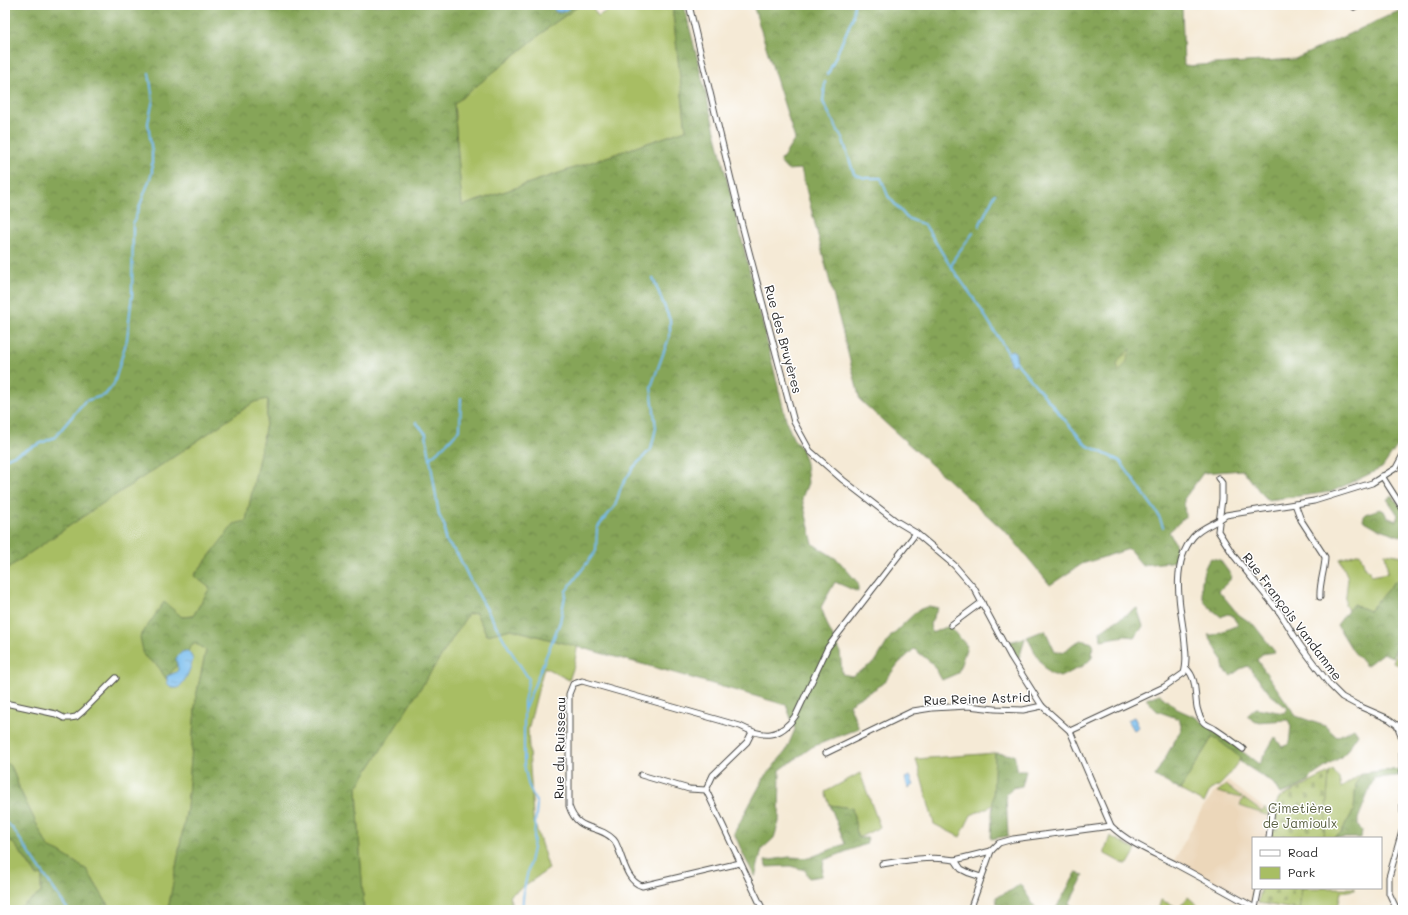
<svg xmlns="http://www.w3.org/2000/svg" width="1408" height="915" viewBox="0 0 1408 915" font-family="Mali,sans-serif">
  <defs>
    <pattern id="forest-crowns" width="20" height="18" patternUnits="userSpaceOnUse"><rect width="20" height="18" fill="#86a559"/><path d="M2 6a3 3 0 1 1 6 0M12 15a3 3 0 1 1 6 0" fill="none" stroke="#6e874a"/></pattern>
    <pattern id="wetland-marsh" width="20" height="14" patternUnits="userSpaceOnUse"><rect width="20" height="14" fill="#a8be63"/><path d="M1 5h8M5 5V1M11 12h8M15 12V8" fill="none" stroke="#899b52"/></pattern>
    <pattern id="cemetery-stones" width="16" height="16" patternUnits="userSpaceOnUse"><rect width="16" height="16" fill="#a8be63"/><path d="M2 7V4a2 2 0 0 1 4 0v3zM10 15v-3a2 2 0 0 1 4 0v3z" fill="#899b52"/></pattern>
    <pattern id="water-ripples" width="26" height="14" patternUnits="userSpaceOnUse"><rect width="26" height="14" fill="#77bced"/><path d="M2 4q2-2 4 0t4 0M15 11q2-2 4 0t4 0" fill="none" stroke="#6299c0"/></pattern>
  </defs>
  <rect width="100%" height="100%" fill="#fff"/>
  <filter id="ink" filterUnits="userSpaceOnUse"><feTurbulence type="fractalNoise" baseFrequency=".025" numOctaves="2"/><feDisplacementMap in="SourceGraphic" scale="8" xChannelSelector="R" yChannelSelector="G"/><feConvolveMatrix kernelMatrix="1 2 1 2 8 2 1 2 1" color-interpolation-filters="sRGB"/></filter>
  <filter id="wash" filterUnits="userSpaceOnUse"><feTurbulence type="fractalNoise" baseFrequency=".012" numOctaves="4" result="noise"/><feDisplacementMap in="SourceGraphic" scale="16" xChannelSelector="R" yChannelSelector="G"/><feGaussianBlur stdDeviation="0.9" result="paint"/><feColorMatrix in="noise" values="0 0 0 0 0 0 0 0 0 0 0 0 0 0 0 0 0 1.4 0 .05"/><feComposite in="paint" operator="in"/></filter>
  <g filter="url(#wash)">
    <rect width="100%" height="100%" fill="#f5ead6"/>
    <!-- built -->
    <path fill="#ecd7ba" d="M1228,781l41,31 -3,26h-13v50h4l-4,16 -79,-43 29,-54 10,-13z"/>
    <!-- green -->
    <g fill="#a8be63" stroke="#6a7447">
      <path d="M580,5h11l7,11 18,-11h56l14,125 -224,76 -8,-102 99,-80z"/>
      <path d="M268,398l-2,26 -20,97 -32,30 -20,24 16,13 -17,28 -11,1 -38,39 14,10 36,-23 12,7 -10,47 -9,111 -19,102h-57l-24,-40 -28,-18 -12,-5 -27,-57 -8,-22 -7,-7v-191l92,-63 81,-53 76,-52z"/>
      <path d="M1360,553l5,15 5,4 1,4 17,-3 -3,-20 18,3v21l-9,5 -25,29 -16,-7 -5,7 -3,-7 3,-26 -8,-19z"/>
      <path d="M476,613l11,22 24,-6 48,13 19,2 -4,22 -5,14 -25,-13 -16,63 5,88 16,51 -40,27 5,14h-150l-4,-58 -3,-65 111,-173z"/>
      <path d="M1403,635v31l-10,-3 6,-22z"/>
      <path d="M1213,736l28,22 -17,23 -5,5 -9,4 -6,13 -24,-13z"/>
      <path d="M995,753l-2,52 -22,10 -11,22 -26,-13 -18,-65z"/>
      <path d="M1333,770l6,9 2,9 22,-15 -7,10 -2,27 -14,24 -7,4h-9l5,-65z"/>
      <path d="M860,773l20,54 -22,11 -6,-30 -22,-3 -5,-13z"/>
      <path d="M1226,785l16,12 -1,1 -24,-6z"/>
      <path d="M1243,798l19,14 3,-4 4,8 -29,-10z"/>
      <path d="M5,836l10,9 22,31 6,-2 -2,9v10l-25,17h-11z"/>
      <path d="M1110,836l26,14 -8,14h-4l-19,-10v-3z"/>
      <path d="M1302,888h52v2l-13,2 -3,15 12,3h-51z"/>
      <path d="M1188,897l15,13h-45l3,-10 18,8z"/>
    </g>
    <!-- forest -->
    <g fill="url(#forest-crowns)" stroke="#586842">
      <path d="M5,5h575l-27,19 -99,80 8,102 224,-76 -14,-125h12l103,418 6,15 8,10 5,15 2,20 -6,15 11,46 25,16 20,23v9l-23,-10 -14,25 8,22 11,22 2,23 10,2 23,-14 16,-26 27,-26 11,-4 9,2 -8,16 2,9 17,-7 18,20 -9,27 -16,7 -10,-17 -18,-14 -16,15 -15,20 -34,20 10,24 -47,19 -32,23 -1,52 -5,16 -12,11 -7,28 -11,-21 -10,-23 30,-55 22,-27 9,-22 -9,-24 -122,-35 -153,-41 -24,6 -11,-22 -8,1 -111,173 3,65 4,58h-196l19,-102 9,-111 10,-47 -12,-7 -28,36 -8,-13 -14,-10 -4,-19 24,-35 18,15 11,-1 17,-28 -16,-12 40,-52 12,-3 20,-97 2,-25 -14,3 -76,52 -81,53 -92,63z"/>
      <path d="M753,5h429l2,61 111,-7 108,-50v429l-21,30 -51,24 -63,8 -8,-8 -17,-22 -40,3 -19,26 1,18 -16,15 6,11 4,18 -37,4 -13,-16 -47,15 -32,21 -40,-49 -150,-136 -59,-231 -14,1 -7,-8 15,-23z"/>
      <path d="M1393,496l10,14v27l-26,-9 -14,-8 2,-6 15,-5 4,2 3,6 9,4 2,-6 -11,-16z"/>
      <path d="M1211,558l9,2 11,15 -1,5 -11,11 19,23 16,11 21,27 -13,2 -5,6 39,56 29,10 12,11 17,-9 4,6 -14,21 -17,11 -16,11 -2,4 -14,8 -15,5 -7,-11 -34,-22 2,-3 -28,-22 -33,54 -25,-14 27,-48 -3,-9 -22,-8 -11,-12 13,-5 18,15 20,9 62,46 16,-27 7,10 7,-3 2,-18 -3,-6 -32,2 -9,-6 9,-8 28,5 3,-5 -17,-14 -22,-28 -8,3 -9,7 -7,-6 -2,-11 -14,-24h5l25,-10 -6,-10 -5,-1 -6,3c-5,-5 -14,-10 -17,-16 -5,-11 -2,-34 7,-43z"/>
      <path d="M1403,577v57l-11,23 -9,-4 -17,13 -13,-15 -16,-26 16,-21 16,7 25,-29z"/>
      <path d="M1137,608l6,18 -4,6 -5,5 -9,-1 -24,4 -1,-9z"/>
      <path d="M1045,630l10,22h9l9,-8 8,-4 12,3 -1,15 -9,8 -23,11 -11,-4 -11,-15 -11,-21z"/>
      <path d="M1025,638l-5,18 -3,2 -8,-16z"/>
      <path d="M995,753l19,2 4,16h8l-4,15 -10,2 -6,7 2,41 -17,3z"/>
      <path d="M5,761l7,7 8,22 28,57 11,5 28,18 24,40h-95l25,-17v-10l2,-8 -5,1 -23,-31 -10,-9z"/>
      <path d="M1400,769l-2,7 -24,2 -16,41v7l4,4 -1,8h-28l7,-4 14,-24 2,-27 7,-10z"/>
      <path d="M830,805l22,3 6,30h10l-2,6 -42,16 -2,16 -13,2 -4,-8 -15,-4 -24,1 -1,-6 24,-4 20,1 36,-14z"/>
      <path d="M1076,873l8,2 -15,29 10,6h-24z"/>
      <path d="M1020,884l17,26h-25l-15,-6 -1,-7 16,-7z"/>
    </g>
    <!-- wetland -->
    <path fill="url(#wetland-marsh)" stroke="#6a7447" d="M1131,349l-5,14 -7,9 -2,-8 3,-6z"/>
    <!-- cemetery -->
    <g fill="url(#cemetery-stones)" stroke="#6a7447">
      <path d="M1329,773l-5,65h-54l4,-28 5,-12z"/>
      <path d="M1261,888h41l-3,22 -41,-7z"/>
    </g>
    <!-- water -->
    <g fill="url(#water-ripples)" stroke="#51748c">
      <path d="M553,5h20l-9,7h-8l-4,-6z"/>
      <path d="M1011,350l4,2 2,10 -3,3 -4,-1 -2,-12z"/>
      <path d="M186,651l3,1 4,7c-3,11 -7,22 -15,29h-6l-5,-5v-7c16,-6 10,-5 9,-18l6,-6z"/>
      <path d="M1134,717l5,10 -5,3 -6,-10z"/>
      <path d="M910,776l4,9 -6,3 -3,-10z"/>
    </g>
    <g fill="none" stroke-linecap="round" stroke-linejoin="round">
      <!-- stream -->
      <g stroke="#77bced" stroke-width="2">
        <path d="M828,74l25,-57 1,-12"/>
        <path d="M825,82l-2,20 20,38 11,34 11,4h16l7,18 19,22 18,7 24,39 28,39 33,53"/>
        <path d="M979,226l16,-32"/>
        <path d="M951,267l4,-10 18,-24"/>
        <path d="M1016,362l70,83 34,16 38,53 5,13"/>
        <path d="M416,422l10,12 13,81 6,12v13l13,15 12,25 40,70 19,29 -5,22v63l4,20 9,20 -4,44 -9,41 -2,21"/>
        <path d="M430,458l14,-12 16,-17 1,-31"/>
        <path d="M5,459l50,-22 30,-36 20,-6 9,-11 13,-45 5,-44 1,-71 19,-51v-20l-4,-30 5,-23 -4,-27"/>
        <path d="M525,708l35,-86 6,-31 30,-40 1,-23 18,-22 6,-19 12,-19 18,-19 5,-21 -5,-41 19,-52v-15l-17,-42"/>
        <path d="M5,821l8,8 55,81"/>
      </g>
    </g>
  </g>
  <g filter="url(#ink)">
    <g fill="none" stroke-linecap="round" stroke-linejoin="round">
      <!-- street casing -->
      <g stroke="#494845" stroke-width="7">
        <g id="street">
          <path d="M689,5l53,220 52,197 16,29 33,29 53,41 20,12 38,32 20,23 37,69 31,49 28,25 41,95c19,18 43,27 66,39 26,14 52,28 78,43v2"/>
          <path d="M1354,7l4,-2"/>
          <path d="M1382,476l21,33"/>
          <path d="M1218,478l4,5v16l-4,32 16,25 46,57 20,32 30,40 12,12 17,9 30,13 8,6 4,10 1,10 1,67"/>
          <path d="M1295,504l6,16 24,37c0,13 -6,26 -5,40"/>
          <path d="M1403,543v-1"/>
          <path d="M951,625l31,-23"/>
          <path d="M1186,668c15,14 5,36 16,52 2,5 9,6 13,9 9,6 19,13 28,20"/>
          <path d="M5,703l51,11 8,4h6l6,-1 7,-6 33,-33"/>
          <path d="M1070,731l94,-44 20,-14c4,-13 1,-26 0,-39 -5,-32 -13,-70 9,-97 9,-11 23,-13 33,-22l88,-14 58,-18 24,-15 7,-13"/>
          <path d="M752,732l-5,10 -34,33 -7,15 57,120"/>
          <path d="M826,753l87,-42 19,-3 36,-2 27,3 28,1 19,-4"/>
          <path d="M641,775l48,14 17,1"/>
          <path d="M1269,838l3,-28"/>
          <path d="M955,860l36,-9"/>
          <path d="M740,863l-98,23c-15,-5 -18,-24 -24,-38 -1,-2 -2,-6 -4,-8 -16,-17 -36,-6 -45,-34v-112l4,-10 9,-3 158,45c23,12 40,13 56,-11l32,-68 88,-114"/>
          <path d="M882,864c24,-4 48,-8 73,-4l6,9 8,4 12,4"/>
          <path d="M1255,908l4,-20"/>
          <path d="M970,910l21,-59 8,-8 14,-4 98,-13"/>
          <path d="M1397,910l-8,-17v-16l14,-49"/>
        </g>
      </g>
      <!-- street -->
      <use href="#street" stroke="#fff" stroke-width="5"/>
    </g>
  </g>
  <g text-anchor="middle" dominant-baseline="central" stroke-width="3" stroke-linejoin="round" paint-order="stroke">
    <!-- street labels -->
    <g font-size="13" fill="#2b2b2b" stroke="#fff">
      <text transform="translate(784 339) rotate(75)">Rue des Bruyères</text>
      <text transform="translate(1293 616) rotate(53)">Rue François Vandamme</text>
      <text transform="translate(977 698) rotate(-2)">Rue Reine Astrid</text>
      <text transform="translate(559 748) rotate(-89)">Rue du Ruisseau</text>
    </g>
    <!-- park labels -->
    <g font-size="13" fill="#575e3f" stroke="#fff">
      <text x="1300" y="807">Cimetière<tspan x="1300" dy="15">de Jamioulx</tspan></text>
    </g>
  </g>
  <!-- margin -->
  <rect width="1408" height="915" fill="none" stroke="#fff" stroke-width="20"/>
  <!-- legend -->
  <rect x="1252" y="837" width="130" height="52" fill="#ffffff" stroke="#aaaaaa"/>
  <rect x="1260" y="850" width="20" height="6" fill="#ffffff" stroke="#aaaaaa"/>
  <text x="1288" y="857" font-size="12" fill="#2b2b2b">Road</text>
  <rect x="1260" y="867" width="20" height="12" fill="#a8be63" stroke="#aaaaaa"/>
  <text x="1288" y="877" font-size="12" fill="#2b2b2b">Park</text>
</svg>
